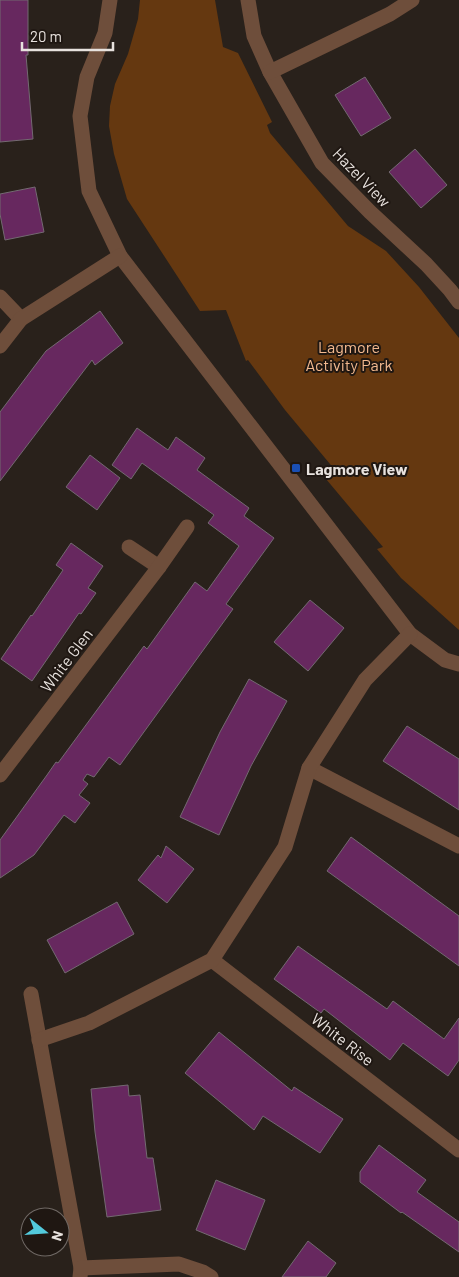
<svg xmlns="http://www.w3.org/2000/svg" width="459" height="1277" viewBox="0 0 459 1277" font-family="Barlow,sans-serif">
  <rect width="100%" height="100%" fill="#29211b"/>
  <!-- green -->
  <path fill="#653810" d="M140,0h75l8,47 15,6 34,69 -5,3 3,8 78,93 38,25 33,36 40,51v292l-58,-52 -24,-29 6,-2 -57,-68 9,-9 -50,-60 -37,-50 -2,1 -20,-51 -26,1 -73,-112 -13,-45 -5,-28 1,-20 5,-22 13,-30 10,-35z"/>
  <!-- building -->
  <g fill="#67285f" stroke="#736971">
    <path d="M0,0h28v55h-2l7,84 -33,3z"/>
    <path d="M365,77l26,41 -30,18 -26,-41z"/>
    <path d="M415,149l32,36 -26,23 -32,-36z"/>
    <path d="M35,187l9,45 -39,8 -5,-26v-20z"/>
    <path d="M100,311l23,32 -28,22 -3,-5 -92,121v-69l46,-61z"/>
    <path d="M137,428l31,22 8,-13 29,21 -8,12 52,38 -5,8 30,22 -48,66 7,5 -113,156 -11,-8 -15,20 -7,-3 -4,6 5,4 -9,11 11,8 -15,20 -11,-8 -30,40 -34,23v-38l47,-65 9,-13 2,1 86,-117 3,3 48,-67 12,9 32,-45 -31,-23 6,-8 -72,-52 -11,16 -19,-14z"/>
    <path d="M90,455l30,23 -23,32 -31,-23z"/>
    <path d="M71,543l32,23 -15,22 8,5 -15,21 -2,-1 -47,68 -31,-22 30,-44 1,1 31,-46 -7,-5z"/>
    <path d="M310,600l34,28 -36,43 -34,-29z"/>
    <path d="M249,679l38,22 -36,65 -32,69 -39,-18 40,-85z"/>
    <path d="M407,726l52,33v51l-76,-49z"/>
    <path d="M351,837l108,79v50l-132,-95z"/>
    <path d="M166,846l28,23 -27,34 -29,-23 20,-25 3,3z"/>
    <path d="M117,902l17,32 -69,39 -18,-33z"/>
    <path d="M298,946l89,63 6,-8 51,38 15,-21v42l-11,16 -45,-33 -13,17 -66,-51 -3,4 -47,-34z"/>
    <path d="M219,1032l73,59 2,-4 49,32 -23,34 -57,-37 -9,14 -69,-57z"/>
    <path d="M128,1085l1,11 11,-1 7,63h6l8,52 -54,7 -12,-85 -4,-43z"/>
    <path d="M379,1145l47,35 -9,12 42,30v30l-57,-40 -1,1 -41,-31v-10z"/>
    <path d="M216,1180l49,20 -20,50 -49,-20z"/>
    <path d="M308,1241l28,22 -10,14h-44z"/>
  </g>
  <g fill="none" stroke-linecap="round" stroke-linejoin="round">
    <!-- minor -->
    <g stroke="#6e4e3b" stroke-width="15">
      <path d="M110,0l-5,33 -18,44 -7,39 9,75 31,65 290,378 35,26 14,4"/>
      <path d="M248,0l6,36 16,36 52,91 48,49 56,52 24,26 9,12"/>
      <path d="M270,72l120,-58 22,-14"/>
      <path d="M0,297l21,22"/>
      <path d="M0,346l21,-27 99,-63"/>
      <path d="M129,547l30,20"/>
      <path d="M309,768l150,78"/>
      <path d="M0,775l159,-208 28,-40"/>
      <path d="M212,960l247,190"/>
      <path d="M31,994l50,274 -1,9"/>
      <path d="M39,1040l50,-17 123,-63 73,-113 24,-79 56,-88 45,-46"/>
      <path d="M81,1268l98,-4 24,8 8,5"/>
    </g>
  </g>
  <!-- markers -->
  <rect fill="#1a4fb4" stroke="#1f1712" stroke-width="2" x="291" y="463" width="10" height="10" rx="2.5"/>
  <g text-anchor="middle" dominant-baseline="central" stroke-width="4" stroke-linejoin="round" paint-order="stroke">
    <!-- street labels -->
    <g font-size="16" fill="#e8e2de" stroke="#1f1712">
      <text transform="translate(362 177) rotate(46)">Hazel View</text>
      <text transform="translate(66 660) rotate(-53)">White Glen</text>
      <text transform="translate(343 1039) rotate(38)">White Rise</text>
    </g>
    <!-- park labels -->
    <g font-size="16" fill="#f3b98f" stroke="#1f1712">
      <text x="349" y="346">Lagmore<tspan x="349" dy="18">Activity Park</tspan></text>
    </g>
    <!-- poi labels -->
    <g font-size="16" font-weight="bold" fill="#e8e2de" stroke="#1f1712" text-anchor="start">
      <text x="306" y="468">Lagmore View</text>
    </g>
  </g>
  <!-- north arrow -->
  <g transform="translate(45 1232) rotate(107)"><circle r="24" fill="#1f1712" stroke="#6f6864"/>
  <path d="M0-4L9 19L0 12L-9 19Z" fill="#53cadc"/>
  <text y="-8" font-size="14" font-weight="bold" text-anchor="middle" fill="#e8e2de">N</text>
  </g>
  <!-- scale -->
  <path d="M22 42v8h91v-8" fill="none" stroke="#e8e2de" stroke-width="2.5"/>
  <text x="30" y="42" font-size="15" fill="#e8e2de" stroke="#1f1712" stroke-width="4" paint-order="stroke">20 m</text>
</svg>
